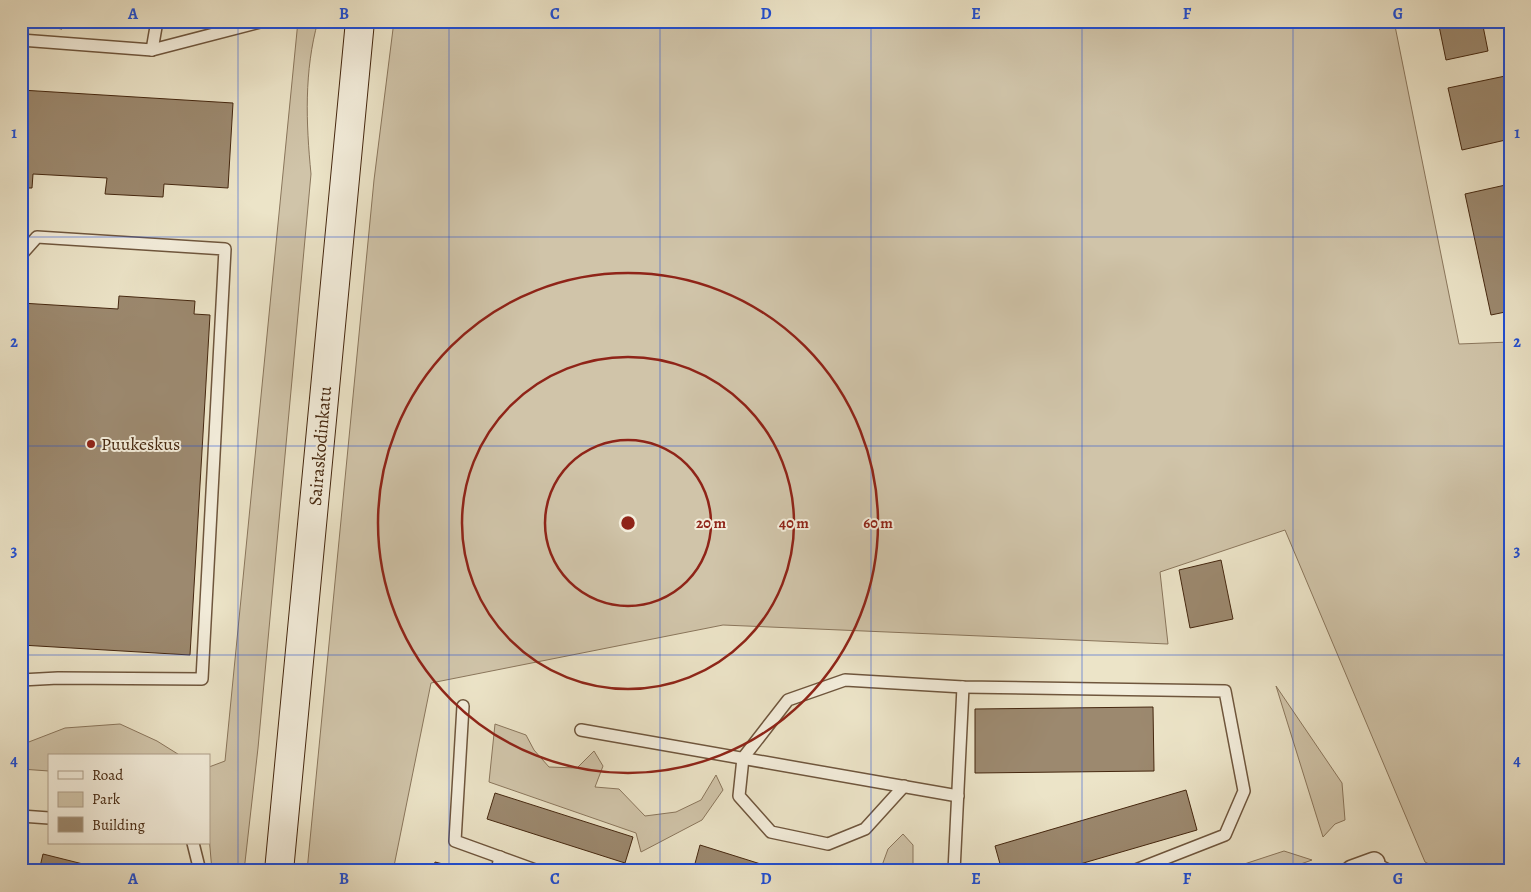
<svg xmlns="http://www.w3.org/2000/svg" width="1531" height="892" viewBox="0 0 1531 892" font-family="Alegreya,serif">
  <rect width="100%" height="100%" fill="#ece4c8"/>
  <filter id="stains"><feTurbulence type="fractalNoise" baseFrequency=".004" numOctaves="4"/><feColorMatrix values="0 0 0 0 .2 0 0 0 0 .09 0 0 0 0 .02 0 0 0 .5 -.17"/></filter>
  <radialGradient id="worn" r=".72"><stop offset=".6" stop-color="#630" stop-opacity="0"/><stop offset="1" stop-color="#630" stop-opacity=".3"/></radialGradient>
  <!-- green -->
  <g fill="#d0c4a9" stroke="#8a765c">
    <path d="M298,21h20c-14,50 -12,102 -7,153l-53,574 -14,123h-32l-3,-35v-69l16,-6z"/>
    <path d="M394,21h1000l65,323 51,-2v529h-67l-18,-9 -140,-332 -125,42 8,72 -445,-19 -292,58 -38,188h-86l67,-691z"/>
    <path d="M1276,686l66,97 3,37 -10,4 -12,13z"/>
    <path d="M120,724l37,17 24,15h-132v15l-28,-2v-24l44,-17z"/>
    <path d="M495,724l31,11 8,15 15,17 28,1 17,-17 9,15 -8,21 24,2 26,27 31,-4 25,-12 15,-25 7,15 -21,30 -61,32 -5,-19 -147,-51z"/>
    <path d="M903,834l10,11v26h-33l8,-22z"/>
    <path d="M1284,851l28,9 -31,11h-58z"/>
  </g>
  <!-- building -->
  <g fill="#9c896f" stroke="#45270f">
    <path d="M31,21h32l-1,8 -32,-5z"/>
    <path d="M1438,21h44l6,30 -42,9z"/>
    <path d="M1510,75v64l-48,11 -14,-62z"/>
    <path d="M21,90l212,13 -5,85 -64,-4 -1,13 -58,-3 2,-16 -74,-4 -1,14h-11z"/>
    <path d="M1510,184v127l-19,4 -26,-121z"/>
    <path d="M119,296l76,5 -1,13 16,1 -20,340 -169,-10v-342l97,6z"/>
    <path d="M1221,560l12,59 -43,9 -11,-58z"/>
    <path d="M1153,707l1,64 -179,2v-64z"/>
    <path d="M1186,790l11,40 -141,41h-54l-7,-25z"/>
    <path d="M495,793l138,44 -8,26 -138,-44z"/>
    <path d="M700,845l83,26h-90z"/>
    <path d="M43,854l68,17h-72z"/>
    <path d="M435,862l24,6v3h-26z"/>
  </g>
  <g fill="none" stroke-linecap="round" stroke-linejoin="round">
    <!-- service casing -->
    <g stroke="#6f563d" stroke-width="14">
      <g id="service">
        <path d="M21,40l131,10 112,-29"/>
        <path d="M152,50l5,-29"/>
        <path d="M21,255l16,-18 188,12 -23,430 -144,-1 -37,2"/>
        <path d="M463,706l-8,135 83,30"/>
        <path d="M581,730l377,66"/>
        <path d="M904,786l-39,43 -37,15 -57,-12 -32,-36 4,-38 45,-58 57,-20 118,7 262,4 19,100 -19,44 -92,36"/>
        <path d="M21,816l28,2"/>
        <path d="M193,843l7,28"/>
        <path d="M1374,863l16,8"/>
        <path d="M497,871l3,-14"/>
        <path d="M954,871l9,-184"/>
      </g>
    </g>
    <!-- minor casing -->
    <g stroke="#6f563d" stroke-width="24">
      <path id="minor" d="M1352,871l22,-8"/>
    </g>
    <!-- secondary casing -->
    <g stroke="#45270f" stroke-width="30">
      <path id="secondary" d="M279,871l81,-850"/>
    </g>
    <!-- service -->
    <use href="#service" stroke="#f3eddb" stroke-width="11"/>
    <!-- minor -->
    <use href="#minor" stroke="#f3eddb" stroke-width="21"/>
    <!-- secondary -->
    <use href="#secondary" stroke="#f3eddb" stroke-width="28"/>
  </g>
  <!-- grid -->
  <path fill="none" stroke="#1d4ed8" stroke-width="1" stroke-opacity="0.55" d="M238,21v850M449,21v850M660,21v850M871,21v850M1082,21v850M1293,21v850M21,237h1489M21,446h1489M21,655h1489"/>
  <!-- distance rings -->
  <g fill="none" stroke="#8f2418" stroke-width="2.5">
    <circle cx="628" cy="523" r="83"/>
    <circle cx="628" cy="523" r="166"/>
    <circle cx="628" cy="523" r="250"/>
  </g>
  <!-- markers -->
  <circle fill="#8f2418" stroke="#f3eddb" stroke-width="2" cx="91" cy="444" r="5"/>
  <g text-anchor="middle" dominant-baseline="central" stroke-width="4" stroke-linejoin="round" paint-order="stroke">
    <!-- poi labels -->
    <g font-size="18" fill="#45270f" stroke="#f3eddb" text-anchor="start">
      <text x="101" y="444">Puukeskus</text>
    </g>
    <!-- street labels -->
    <g font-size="18" fill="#45270f" stroke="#f3eddb">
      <text transform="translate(320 446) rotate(-85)">Sairaskodinkatu</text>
    </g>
  </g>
  <circle cx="628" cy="523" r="8" fill="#8f2418" stroke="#f3eddb" stroke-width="2.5"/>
  <g font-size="15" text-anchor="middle" font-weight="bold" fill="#8f2418" stroke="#f3eddb" stroke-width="4" stroke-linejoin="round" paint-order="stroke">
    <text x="711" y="528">20 m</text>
    <text x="794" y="528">40 m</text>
    <text x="878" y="528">60 m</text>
  </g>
  <!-- margin -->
  <rect width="1531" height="892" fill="none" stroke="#ece4c8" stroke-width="55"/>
  <!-- legend -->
  <rect x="48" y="754" width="162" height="90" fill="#f3eddb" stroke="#ad9e89"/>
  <rect x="58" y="771" width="25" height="8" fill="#f3eddb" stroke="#ad9e89"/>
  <text x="92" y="780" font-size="15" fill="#45270f">Road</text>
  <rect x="58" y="792" width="25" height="15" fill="#d0c4a9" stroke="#ad9e89"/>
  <text x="92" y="804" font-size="15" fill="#45270f">Park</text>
  <rect x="58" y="817" width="25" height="15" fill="#9c896f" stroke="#ad9e89"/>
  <text x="92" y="830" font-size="15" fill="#45270f">Building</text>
  <rect x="28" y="28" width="1476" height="836" fill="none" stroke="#1d4ed8" stroke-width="2"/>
  <g font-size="16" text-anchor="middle" font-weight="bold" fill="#1d4ed8">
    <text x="133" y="19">A</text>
    <text x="344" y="19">B</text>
    <text x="555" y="19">C</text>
    <text x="766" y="19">D</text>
    <text x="976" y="19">E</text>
    <text x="1187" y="19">F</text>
    <text x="1398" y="19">G</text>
    <text x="14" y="138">1</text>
    <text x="1517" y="138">1</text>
    <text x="14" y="347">2</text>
    <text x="1517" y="347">2</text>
    <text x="14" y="556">3</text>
    <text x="1517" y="556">3</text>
    <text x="14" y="766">4</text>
    <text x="1517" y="766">4</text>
    <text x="133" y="884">A</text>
    <text x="344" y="884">B</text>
    <text x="555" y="884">C</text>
    <text x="766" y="884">D</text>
    <text x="976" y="884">E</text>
    <text x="1187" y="884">F</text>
    <text x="1398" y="884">G</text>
  </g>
  <rect width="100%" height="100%" filter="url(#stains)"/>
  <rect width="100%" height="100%" fill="url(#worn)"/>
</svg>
